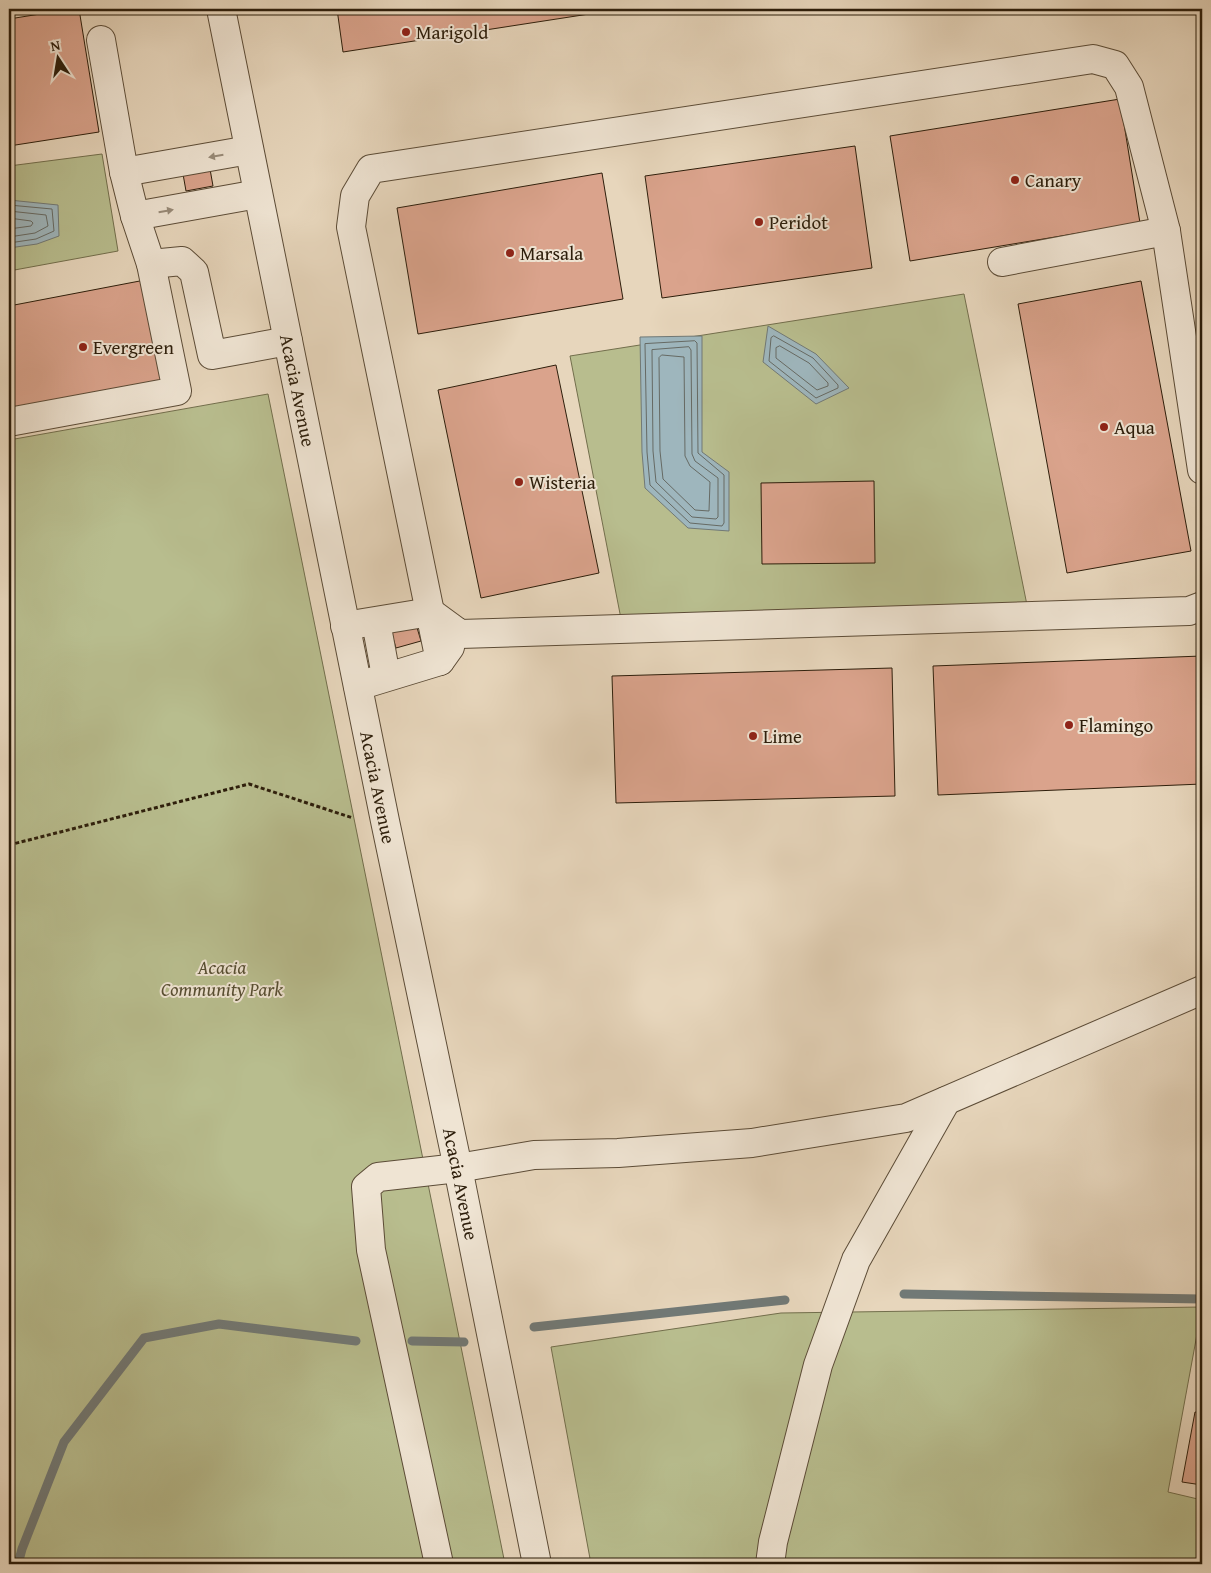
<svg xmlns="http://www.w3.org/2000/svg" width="1211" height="1573" viewBox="0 0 1211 1573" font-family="'Gentium Book Plus',serif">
  <rect width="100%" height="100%" fill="#e7d6bc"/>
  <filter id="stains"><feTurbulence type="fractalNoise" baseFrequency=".004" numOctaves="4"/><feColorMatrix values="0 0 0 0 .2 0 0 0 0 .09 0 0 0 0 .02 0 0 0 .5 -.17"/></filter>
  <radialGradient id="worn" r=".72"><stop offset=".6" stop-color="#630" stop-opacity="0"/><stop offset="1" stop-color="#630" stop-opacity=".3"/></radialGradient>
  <!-- green -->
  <g fill="#b8bd8e" stroke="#726e4c">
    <path d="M102,154l16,97 -109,20v-105z"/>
    <path d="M964,294l64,316 -406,14 -52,-268z"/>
    <path d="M268,394l237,1170h-496v-1124z"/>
    <path d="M1202,1307l-34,185 34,8v64h-611l-40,-217 230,-34z"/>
  </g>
  <!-- water -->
  <g fill="#9eb6bd" stroke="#717976">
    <path d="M9,200l49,5 1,31 -22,8 -28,4z"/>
    <path d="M768,326l48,28 33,34 -33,16 -53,-42z"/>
    <path d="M702,336v116l27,20v59l-41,-3 -43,-40 -3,-36 -2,-115z"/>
  </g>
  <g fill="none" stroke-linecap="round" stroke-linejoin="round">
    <!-- shore -->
    <g stroke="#666a64" stroke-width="1">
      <path d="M9,205l43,4 2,22 -18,8 -27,4"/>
      <path d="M9,211l37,4 2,11 -13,7 -26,4"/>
      <path d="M9,218l22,3 2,2 -2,3 -22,3"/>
      <path d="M774,336l39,22 25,27v3l-22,10 -47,-37 2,-23z"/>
      <path d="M695,341l2,2 1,110 26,22v48l-2,3 -32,-3 -40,-38 -3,-33 -2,-108z"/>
      <path d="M780,346l29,17 19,20v3l-11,4 -41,-32v-10z"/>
      <path d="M689,347l2,3 1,104 3,7 23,17v39l-2,2 -24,-2 -36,-35 -3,-31 -1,-101z"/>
      <path d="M662,355l22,2 1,99 5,10 20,16 -1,29 -14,-1 -32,-31 -3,-28 -1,-93z"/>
    </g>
    <!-- stream -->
    <g stroke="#717976" stroke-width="9">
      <path d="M904,1294l298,5"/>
      <path d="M534,1327l251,-27"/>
      <path d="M412,1341l52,1"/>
      <path d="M18,1564l4,-15 42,-107 80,-104 75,-14 137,17"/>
    </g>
  </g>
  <!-- building -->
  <g fill="#daa38c" stroke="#2d1e0b">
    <path d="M71,9h8l20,123 -90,14v-127z"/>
    <path d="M337,9h264l1,3 -259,40z"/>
    <path d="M1120,99l20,124 -230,38 -20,-125z"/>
    <path d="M855,146l17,122 -210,30 -17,-122z"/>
    <path d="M210,169l3,17 -27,5 -3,-17z"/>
    <path d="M602,173l21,126 -205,35 -21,-126z"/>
    <path d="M145,280l21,108 -157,31v-113z"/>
    <path d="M1141,281l50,270 -124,22 -49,-269z"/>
    <path d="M556,365l43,208 -118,25 -43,-208z"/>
    <path d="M874,481l1,82 -113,1 -1,-81z"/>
    <path d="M415,621l6,20 -25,7 -6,-20z"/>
    <path d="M1202,656v128l-264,11 -5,-129z"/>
    <path d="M892,668l3,128 -279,7 -4,-127z"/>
    <path d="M1202,1372v36l-4,-1z"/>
    <path d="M1195,1412l7,1v72l-20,-3z"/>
  </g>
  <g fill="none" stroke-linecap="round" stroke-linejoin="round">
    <!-- minor casing -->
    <g stroke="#5c4c37" stroke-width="30">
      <g id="minor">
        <path id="s1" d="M221,9l164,812 73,347 79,396"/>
        <path d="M124,172l125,-22"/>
        <path d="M135,216l123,-22"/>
        <path d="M1002,262l164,-31"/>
        <path d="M151,264l31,-3 12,11 18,83 76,-14"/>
        <path d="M9,422l168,-31 -26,-127 -16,-48 -11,-44 -23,-132"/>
        <path d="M376,622l10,54"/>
        <path d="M345,626l85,-14 30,22 729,-23 13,-5"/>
        <path d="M440,661l-89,-434 4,-31 16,-27 722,-110 22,6 14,22 37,144 36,239"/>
        <path d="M358,686l82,-25 10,-14"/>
        <path d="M439,1564l-68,-314 -5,-63 12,-10 80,-9 76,-13 84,-2 134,-10 154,-25 296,-128"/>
        <path d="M770,1564l3,-22 45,-177 38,-105 90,-159"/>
      </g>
    </g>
    <!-- path -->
    <path stroke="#2d1e0b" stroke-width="3" stroke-dasharray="4 2.5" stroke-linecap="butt" d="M9,845l240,-61 104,34"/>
    <!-- minor -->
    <use href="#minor" stroke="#efe4d3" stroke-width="28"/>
  </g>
  <!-- one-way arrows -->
  <defs><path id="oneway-solid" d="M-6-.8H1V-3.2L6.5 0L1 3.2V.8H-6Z" transform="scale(1.25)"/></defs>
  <g fill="#988b79">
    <use href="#oneway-solid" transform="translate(216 156) rotate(170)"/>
    <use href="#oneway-solid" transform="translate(166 211) rotate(-10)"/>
  </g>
  <!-- markers -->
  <g fill="#8f2418" stroke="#efe4d3" stroke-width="2">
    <circle cx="406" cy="32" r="5"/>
    <circle cx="1015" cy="180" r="5"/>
    <circle cx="759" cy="222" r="5"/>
    <circle cx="510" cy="253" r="5"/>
    <circle cx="83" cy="347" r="5"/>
    <circle cx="1104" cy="427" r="5"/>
    <circle cx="519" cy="482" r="5"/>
    <circle cx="1069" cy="725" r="5"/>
    <circle cx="753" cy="736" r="5"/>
  </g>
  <g text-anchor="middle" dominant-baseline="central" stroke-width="4" stroke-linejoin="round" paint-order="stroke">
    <!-- poi labels -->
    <g font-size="19" fill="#2d1e0b" stroke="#efe4d3" text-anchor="start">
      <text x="416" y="32">Marigold</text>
      <text x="1025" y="180">Canary</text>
      <text x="769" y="222">Peridot</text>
      <text x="520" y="253">Marsala</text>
      <text x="93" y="347">Evergreen</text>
      <text x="1114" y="427">Aqua</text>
      <text x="529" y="482">Wisteria</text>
      <text x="1079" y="725">Flamingo</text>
      <text x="763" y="736">Lime</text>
    </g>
    <!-- street labels -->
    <g font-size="19" fill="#2d1e0b" stroke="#efe4d3">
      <text stroke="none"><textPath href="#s1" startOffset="389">Acacia Avenue</textPath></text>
      <text stroke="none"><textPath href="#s1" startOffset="794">Acacia Avenue</textPath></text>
      <text stroke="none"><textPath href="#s1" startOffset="1199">Acacia Avenue</textPath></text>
    </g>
    <!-- park labels -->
    <g font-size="19" font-style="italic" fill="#574e32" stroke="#efe4d3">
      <text x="222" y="967">Acacia<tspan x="222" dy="22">Community Park</tspan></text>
    </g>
  </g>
  <!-- margin -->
  <rect width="1211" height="1573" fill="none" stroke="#e7d6bc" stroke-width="30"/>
  <rect x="10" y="10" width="1191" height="1553" fill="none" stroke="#2d1e0b" stroke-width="2.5"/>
  <rect x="15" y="15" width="1181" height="1543" fill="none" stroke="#2d1e0b"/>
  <!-- north arrow -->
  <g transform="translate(58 58) rotate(348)" stroke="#efe4d3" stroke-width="4" paint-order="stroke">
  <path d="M0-4L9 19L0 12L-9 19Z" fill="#2d1e0b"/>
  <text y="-8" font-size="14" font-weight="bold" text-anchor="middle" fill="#2d1e0b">N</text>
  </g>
  <rect width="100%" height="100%" filter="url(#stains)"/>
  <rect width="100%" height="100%" fill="url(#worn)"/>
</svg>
